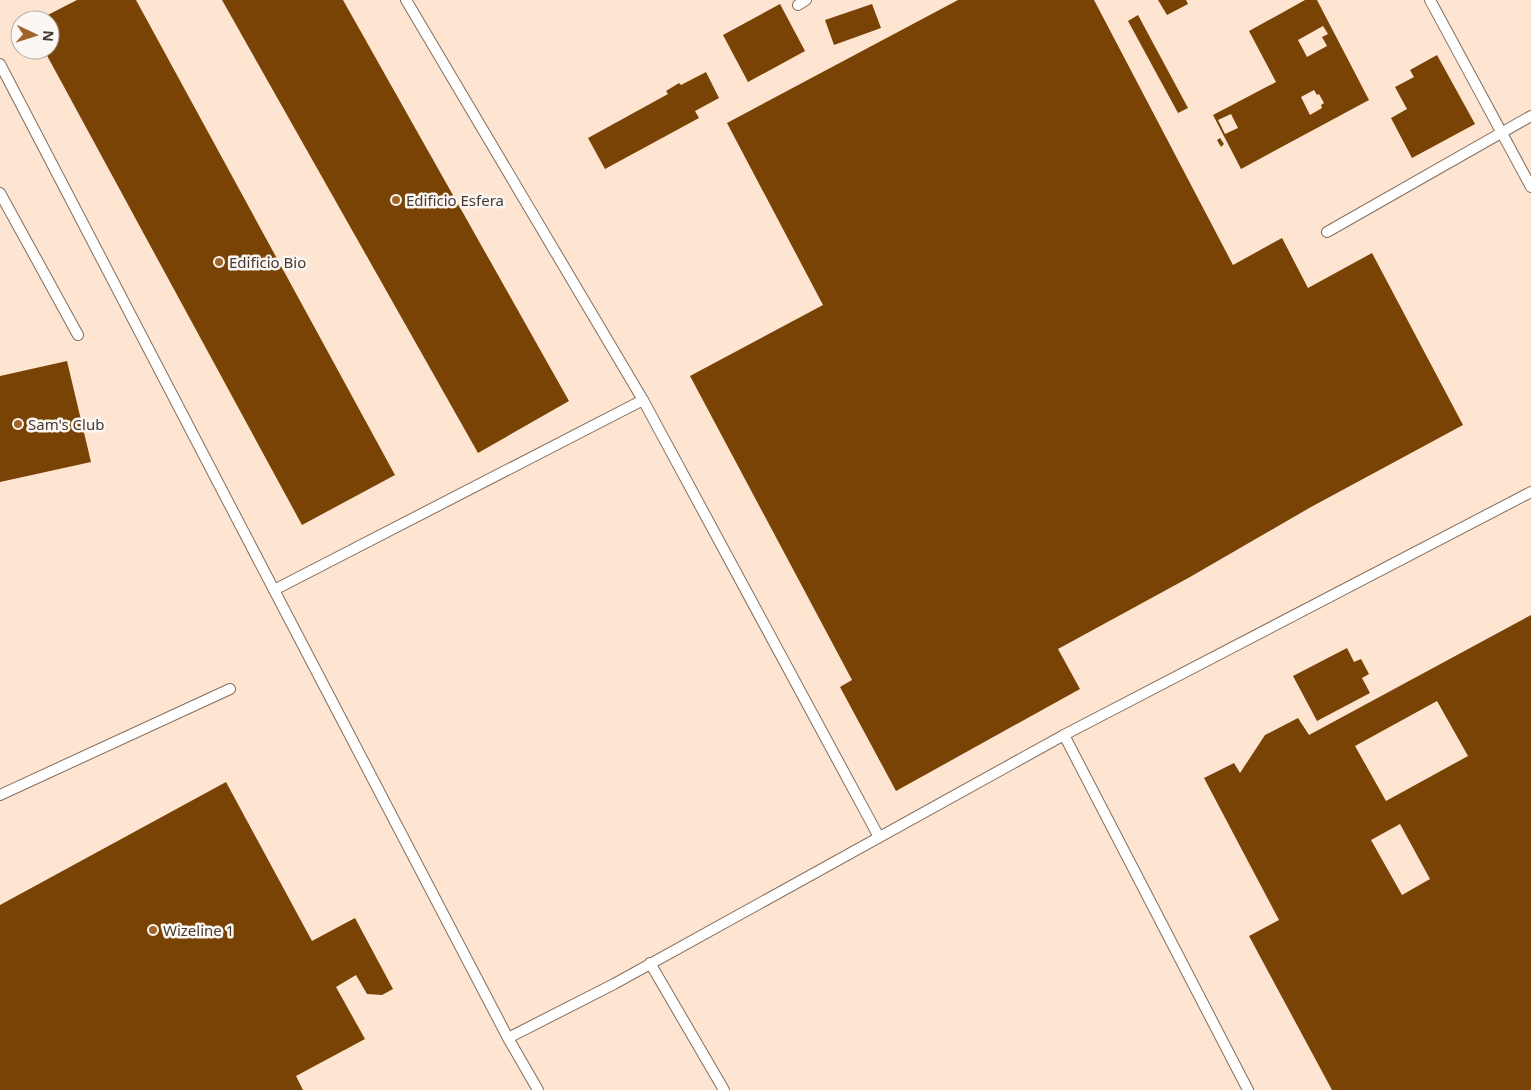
<svg xmlns="http://www.w3.org/2000/svg" width="1531" height="1090" viewBox="0 0 1531 1090" font-family="'Noto Sans',sans-serif">
  <rect width="100%" height="100%" fill="#fee5d1"/>
  <!-- building -->
  <g fill="#784305" fill-rule="evenodd">
    <path d="M77,0h59l259,475 -93,50 -258,-475h6v-30h-12z"/>
    <path d="M222,0h121l226,401 -91,52z"/>
    <path d="M958,0h136l139,265 49,-27 26,50 64,-35 91,172 -152,82 -121,70 -132,72 22,40 -184,102 -56,-104 12,-7 -162,-304 133,-71 -96,-182z"/>
    <path d="M1158,0h28l2,4 -21,11z"/>
    <path d="M1305,0h12l52,100 -128,69 -28,-54 63,-33 -27,-51zM1323,26l5,8 -6,3 5,9 -20,11 -9,-17zM1314,90l3,5 2,-1 5,9 -3,2 1,3 -12,7 -9,-18zM1231,114l7,14 -13,6 -7,-14z"/>
    <path d="M780,4l25,47 -57,31 -25,-47z"/>
    <path d="M872,4l9,24 -47,17 -9,-25z"/>
    <path d="M1138,15l50,93 -10,5 -50,-92z"/>
    <path d="M1437,55l38,69 -63,34 -21,-40 16,-9 -12,-22 19,-10 -4,-7z"/>
    <path d="M706,72l13,26 -24,13 4,7 -94,51 -17,-31 80,-44 -2,-3 13,-8 4,4 -2,-2z"/>
    <path d="M1220,138l4,6 -3,3 -4,-7z"/>
    <path d="M67,361l24,101 -91,20v-106z"/>
    <path d="M1531,615v475h-199l-83,-154 30,-16 -75,-142 30,-15 6,10 25,-38 33,-17 11,17zM1437,701l31,55 -82,45 -31,-55zM1400,824l30,55 -28,16 -31,-55z"/>
    <path d="M1347,648l7,14 7,-3 8,15 -7,4 8,15 -53,28 -24,-45z"/>
    <path d="M226,782l86,159 43,-23 38,71 -11,6 -15,-1 -11,-19 -20,12 29,52 -69,37 7,14h-303v-185z"/>
  </g>
  <g fill="none" stroke-linecap="round" stroke-linejoin="round">
    <!-- service casing -->
    <g stroke="#836d5c" stroke-width="12">
      <g id="service">
        <path d="M406,0l237,400 236,437"/>
        <path d="M1430,0l101,187"/>
        <path d="M798,5l8,-5"/>
        <path d="M0,64l274,526 369,-190"/>
        <path d="M0,193l78,142"/>
        <path d="M1327,232l204,-116"/>
        <path d="M274,590l234,448"/>
        <path d="M1064,735l184,355"/>
        <path d="M0,795l230,-106"/>
        <path d="M650,963l74,127"/>
        <path d="M538,1090l-30,-52 106,-54 450,-249 467,-243"/>
      </g>
    </g>
    <!-- service -->
    <use href="#service" stroke="#fff" stroke-width="10"/>
  </g>
  <!-- markers -->
  <g fill="#a06328" stroke="#fcf7f3" stroke-width="2">
    <circle cx="396" cy="200" r="5"/>
    <circle cx="219" cy="262" r="5"/>
    <circle cx="18" cy="424" r="5"/>
    <circle cx="153" cy="930" r="5"/>
  </g>
  <g text-anchor="middle" dominant-baseline="central" stroke-width="5" stroke-linejoin="round" paint-order="stroke">
    <!-- poi labels -->
    <g font-size="15" fill="#443a32" stroke="#fcf7f3" text-anchor="start">
      <text x="406" y="200">Edificio Esfera</text>
      <text x="229" y="262">Edificio Bio</text>
      <text x="28" y="424">Sam's Club</text>
      <text x="163" y="930">Wizeline 1</text>
    </g>
  </g>
  <!-- north arrow -->
  <g transform="translate(35 35) rotate(94)"><circle r="24" fill="#fcf7f3" stroke="#b2aba6"/>
  <path d="M0-4L9 19L0 12L-9 19Z" fill="#a06328"/>
  <text y="-8" font-size="14" font-weight="bold" text-anchor="middle" fill="#443a32">N</text>
  </g>
</svg>
